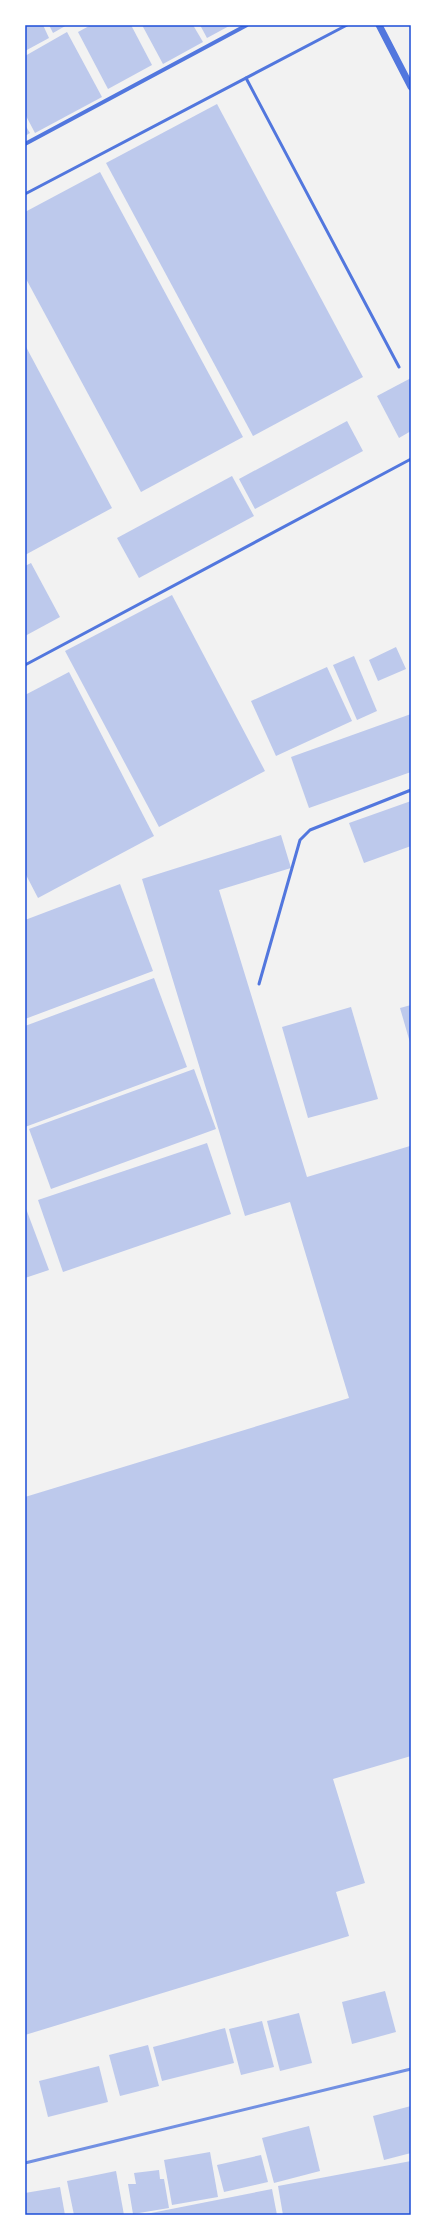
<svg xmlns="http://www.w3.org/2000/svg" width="436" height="2240" viewBox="0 0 436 2240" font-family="'Sofia Sans Condensed',sans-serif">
  <rect width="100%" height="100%" fill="#f2f2f2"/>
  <!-- building -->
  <g fill="#bdc9ec">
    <path d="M25,25h18l6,13 -24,13z"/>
    <path d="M49,25h18l-14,8z"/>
    <path d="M91,25h40l21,40 -44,24 -30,-57z"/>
    <path d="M142,25h51l10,17 -40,22z"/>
    <path d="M200,25h31l-24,13z"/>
    <path d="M67,32l35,65 -67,36 -10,-19v-58z"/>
    <path d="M217,104l146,273 -110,59 -147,-273z"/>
    <path d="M25,125l5,8 -5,3z"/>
    <path d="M100,172l143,265 -102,55 -116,-215v-65z"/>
    <path d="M25,345l87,163 -87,47z"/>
    <path d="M411,378v53l-12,7 -22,-42z"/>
    <path d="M347,421l16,30 -108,58 -16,-30z"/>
    <path d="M232,476l22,40 -115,62 -22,-40z"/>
    <path d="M31,563l29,54 -35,19v-70z"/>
    <path d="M172,595l93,176 -106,56 -94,-176z"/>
    <path d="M396,647l10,22 -28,12 -9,-21z"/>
    <path d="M354,656l23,55 -20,9 -24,-55z"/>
    <path d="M327,667l25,54 -76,35 -25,-55z"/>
    <path d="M69,672l85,164 -116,62 -13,-25v-178z"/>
    <path d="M411,714v58l-102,36 -18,-51z"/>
    <path d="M411,801v45l-47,17 -15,-40z"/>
    <path d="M281,835l10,33 -72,22 88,287 103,-31 1,4v606l-78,23 32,104 -29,9 13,44 -324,99v-538l324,-99 -59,-196 -45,14 -103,-337z"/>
    <path d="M120,884l33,87 -128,48v-99z"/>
    <path d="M154,978l33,89 -162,60v-101z"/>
    <path d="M411,1005v41l-11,-38z"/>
    <path d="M351,1007l27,92 -70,19 -26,-91z"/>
    <path d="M194,1069l22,60 -165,60 -22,-60z"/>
    <path d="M207,1143l24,71 -168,58 -25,-72z"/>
    <path d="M25,1206l24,64 -24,8z"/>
    <path d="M385,1991l11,41 -44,12 -10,-42z"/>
    <path d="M299,2013l13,50 -32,8 -13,-50z"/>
    <path d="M262,2021l12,46 -33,8 -12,-46z"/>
    <path d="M225,2028l9,35 -72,18 -9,-34z"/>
    <path d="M148,2045l11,41 -39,10 -11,-41z"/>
    <path d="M99,2066l9,36 -60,15 -9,-36z"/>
    <path d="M411,2106v47l-27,7 -11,-44z"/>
    <path d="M309,2126l11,45 -46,12 -12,-45z"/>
    <path d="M210,2152l8,45 -46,8 -8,-45z"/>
    <path d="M261,2155l7,27 -44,10 -7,-27z"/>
    <path d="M411,2161v54h-128l-5,-29z"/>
    <path d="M159,2170l1,9h4l5,29 -36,6 -5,-30h8l-2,-11z"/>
    <path d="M116,2171l8,44h-50l-7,-34z"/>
    <path d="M60,2187l5,28h-39l-1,-22z"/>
    <path d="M272,2189l5,26h-131v-1z"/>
  </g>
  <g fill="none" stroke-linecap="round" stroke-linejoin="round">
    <!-- service -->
    <g stroke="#5277de" stroke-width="3">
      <path d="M246,78l153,289"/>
      <path d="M25,194l322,-169"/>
      <path d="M25,665l386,-206"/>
      <path d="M259,984l41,-144 10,-10 101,-40"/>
    </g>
    <!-- minor -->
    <path stroke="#5277de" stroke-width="4" d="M25,144l222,-119"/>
    <!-- tertiary -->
    <path stroke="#5277de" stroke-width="7" d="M379,25l32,62"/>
    <!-- rail -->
    <path stroke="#7290e2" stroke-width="3" d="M25,2163l386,-94"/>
  </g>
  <!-- border -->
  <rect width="436" height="2240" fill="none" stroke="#ffffff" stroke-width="52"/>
  <rect x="26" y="26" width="384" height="2188" fill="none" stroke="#1d4ed8" stroke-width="1.5"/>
</svg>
